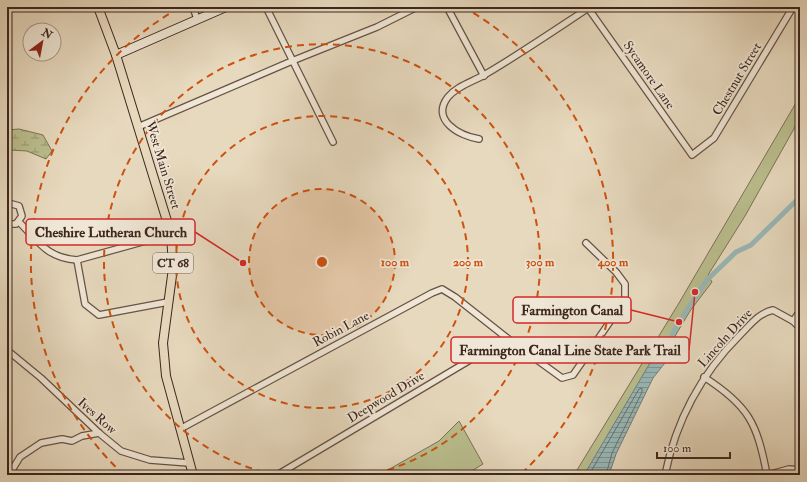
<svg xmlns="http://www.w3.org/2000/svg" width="807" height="482" viewBox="0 0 807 482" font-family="'IM FELL Double Pica',serif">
  <defs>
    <pattern id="wetland-marsh" width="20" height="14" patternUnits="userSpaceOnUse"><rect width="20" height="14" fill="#babe8e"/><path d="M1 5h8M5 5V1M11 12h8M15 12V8" fill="none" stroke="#989a73"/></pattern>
    <pattern id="water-rules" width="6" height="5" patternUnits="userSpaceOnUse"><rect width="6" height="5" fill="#98b9b9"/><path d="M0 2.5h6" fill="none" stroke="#7d9696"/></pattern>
  </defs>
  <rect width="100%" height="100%" fill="#e7d9be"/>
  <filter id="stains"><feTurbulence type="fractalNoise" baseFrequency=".005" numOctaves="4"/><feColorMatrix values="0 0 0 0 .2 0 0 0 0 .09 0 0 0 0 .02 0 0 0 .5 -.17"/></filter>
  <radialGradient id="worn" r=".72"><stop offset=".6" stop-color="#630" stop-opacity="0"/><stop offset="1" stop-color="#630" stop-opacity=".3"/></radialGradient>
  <!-- green -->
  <g fill="#babe8e" stroke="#7b7256">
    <path d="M800,96v22l-55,98 -37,59 4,7 -22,29 -98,164h-18l105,-172z"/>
    <path d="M459,421l24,43 -18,11h-86l60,-34z"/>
  </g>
  <!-- wetland -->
  <path fill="url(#wetland-marsh)" stroke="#7b7256" d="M19,129l24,6 9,16 -6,8 -19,-8 -17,-1 -3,-4v-16z"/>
  <!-- water -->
  <path fill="url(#water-rules)" stroke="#737e7b" d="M660,346l8,5v8l-15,19 -37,76 -7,21h-25z"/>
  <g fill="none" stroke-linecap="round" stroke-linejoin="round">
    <!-- shore -->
    <path stroke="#6a706c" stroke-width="1" d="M589,475l50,-86 3,-1v4l-30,61 -6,22"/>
    <!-- canal -->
    <path stroke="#98b9b9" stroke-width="5" d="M662,354l17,-32 28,-42 29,-28 15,-7 49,-48"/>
    <!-- street casing -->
    <g stroke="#675346" stroke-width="8">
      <g id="street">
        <path d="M193,7l4,12"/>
        <path d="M266,7l67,135"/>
        <path d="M447,7l37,69"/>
        <path d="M588,8l104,147 22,-17 79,-131"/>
        <path d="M138,127l154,-66 85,-34 40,-20"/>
        <path d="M479,139c-19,-3 -49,-19 -31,-42 9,-11 24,-15 36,-22 36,-21 71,-45 106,-68"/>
        <path d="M7,205l5,-1 7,2 3,10 -6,8h-9"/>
        <path d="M19,222c20,20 28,36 58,38l94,-26"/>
        <path d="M77,260l8,44 14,11 69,-13"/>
        <path d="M793,321l7,-10"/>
        <path d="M7,350l34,28 58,55 22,18 29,9 39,3"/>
        <path d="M704,377c45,29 53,46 63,98"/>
        <path d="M180,429l252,-136 10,-4 13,8 52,41 55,40 11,-3 52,-75v-16l-9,-12 -30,-29"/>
        <path d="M9,475l11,-18 21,-14 21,-4 10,2 10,-5 17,-3"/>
        <path d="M277,475l230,-137"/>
        <path d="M665,475c11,-55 36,-101 75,-140 11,-11 19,-22 33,-25l20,11 7,7"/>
        <path d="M767,475l22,-6 11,1"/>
      </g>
    </g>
    <!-- secondary casing -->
    <g stroke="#3c261e" stroke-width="10">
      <path id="secondary" d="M116,55l110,-48"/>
    </g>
    <!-- primary casing -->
    <g stroke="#3c261e" stroke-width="10">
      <path id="primary" d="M98,7l18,48 55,179 2,34 -10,75 3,33 27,99"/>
    </g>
    <!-- street -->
    <use href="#street" stroke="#efe6d5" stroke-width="5.5"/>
    <!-- secondary -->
    <use href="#secondary" stroke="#efe6d5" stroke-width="8"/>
    <!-- primary -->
    <use href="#primary" stroke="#e7d9be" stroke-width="8"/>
  </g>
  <!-- distance rings -->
  <circle cx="322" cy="262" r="73" fill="#ce510f" fill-opacity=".12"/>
  <g fill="none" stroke="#ce510f" stroke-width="2" stroke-dasharray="7 5">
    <circle cx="322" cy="262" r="73"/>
    <circle cx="322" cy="262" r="146"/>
    <path d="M275 475A218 218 0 1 1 369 475"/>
    <path d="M124 475A291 291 0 0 1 181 7M463 7A291 291 0 0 1 520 475"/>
  </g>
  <g text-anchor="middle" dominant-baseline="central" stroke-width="3.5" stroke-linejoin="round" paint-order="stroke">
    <!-- shield labels -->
    <rect fill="#efe6d5" stroke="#726055" stroke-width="1" x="153" y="253" width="40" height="20" rx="3"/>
    <g font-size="12" font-weight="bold" fill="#3c261e">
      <text x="173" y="263">CT 68</text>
    </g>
    <!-- street labels -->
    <g font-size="13" fill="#3c261e" stroke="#efe6d5">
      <text transform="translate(649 75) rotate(55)">Sycamore Lane</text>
      <text transform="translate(737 79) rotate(-59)">Chestnut Street</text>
      <text transform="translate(163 165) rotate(73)">West Main Street</text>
      <text transform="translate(341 329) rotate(-28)">Robin Lane</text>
      <text transform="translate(725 338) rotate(-48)">Lincoln Drive</text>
      <text transform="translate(386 397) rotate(-31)">Deepwood Drive</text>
      <text transform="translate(97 416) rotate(42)">Ives Row</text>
    </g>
  </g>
  <circle cx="322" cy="262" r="6" fill="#ce510f" stroke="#efe6d5" stroke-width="2"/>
  <g font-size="12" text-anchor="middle" font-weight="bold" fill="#ce510f" stroke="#efe6d5" stroke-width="3.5" stroke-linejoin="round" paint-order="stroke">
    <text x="395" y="266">100 m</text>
    <text x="468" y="266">200 m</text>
    <text x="540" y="266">300 m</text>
    <text x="613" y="266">400 m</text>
  </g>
  <!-- callouts -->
  <path fill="none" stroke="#d62828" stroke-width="1.5" d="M243 263L195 232M679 322L631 310M695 292L689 350"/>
  <g fill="#d62828" stroke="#efe6d5" stroke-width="1.5">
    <circle cx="243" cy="263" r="4"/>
    <circle cx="679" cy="322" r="4"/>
    <circle cx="695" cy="292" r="4"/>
  </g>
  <g fill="#efe6d5" stroke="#d62828" stroke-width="1.5">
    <rect x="26" y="219" width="169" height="26" rx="4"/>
    <rect x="513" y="297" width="118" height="26" rx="4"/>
    <rect x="451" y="337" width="238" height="26" rx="4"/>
  </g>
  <g font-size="14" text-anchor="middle" font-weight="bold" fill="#3c261e">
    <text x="111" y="237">Cheshire Lutheran Church</text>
    <text x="572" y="315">Farmington Canal</text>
    <text x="570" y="355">Farmington Canal Line State Park Trail</text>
  </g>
  <!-- margin -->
  <rect width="807" height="482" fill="none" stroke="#e7d9be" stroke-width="24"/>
  <rect x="8" y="8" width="791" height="466" fill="none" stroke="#3c261e" stroke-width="2"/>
  <rect x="12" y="12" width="783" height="458" fill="none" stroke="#3c261e"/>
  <!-- north arrow -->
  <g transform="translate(42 42) rotate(32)"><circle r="19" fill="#efe6d5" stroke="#a7998c"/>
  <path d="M0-3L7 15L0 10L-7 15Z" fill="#8f2418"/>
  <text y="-6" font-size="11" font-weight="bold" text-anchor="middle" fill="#3c261e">N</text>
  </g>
  <!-- scale -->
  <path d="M657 452v6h73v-6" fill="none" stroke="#3c261e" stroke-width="2"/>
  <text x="663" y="452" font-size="12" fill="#3c261e" stroke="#efe6d5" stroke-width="3" paint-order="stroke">100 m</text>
  <rect width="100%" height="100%" filter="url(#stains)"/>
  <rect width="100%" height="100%" fill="url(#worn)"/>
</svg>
